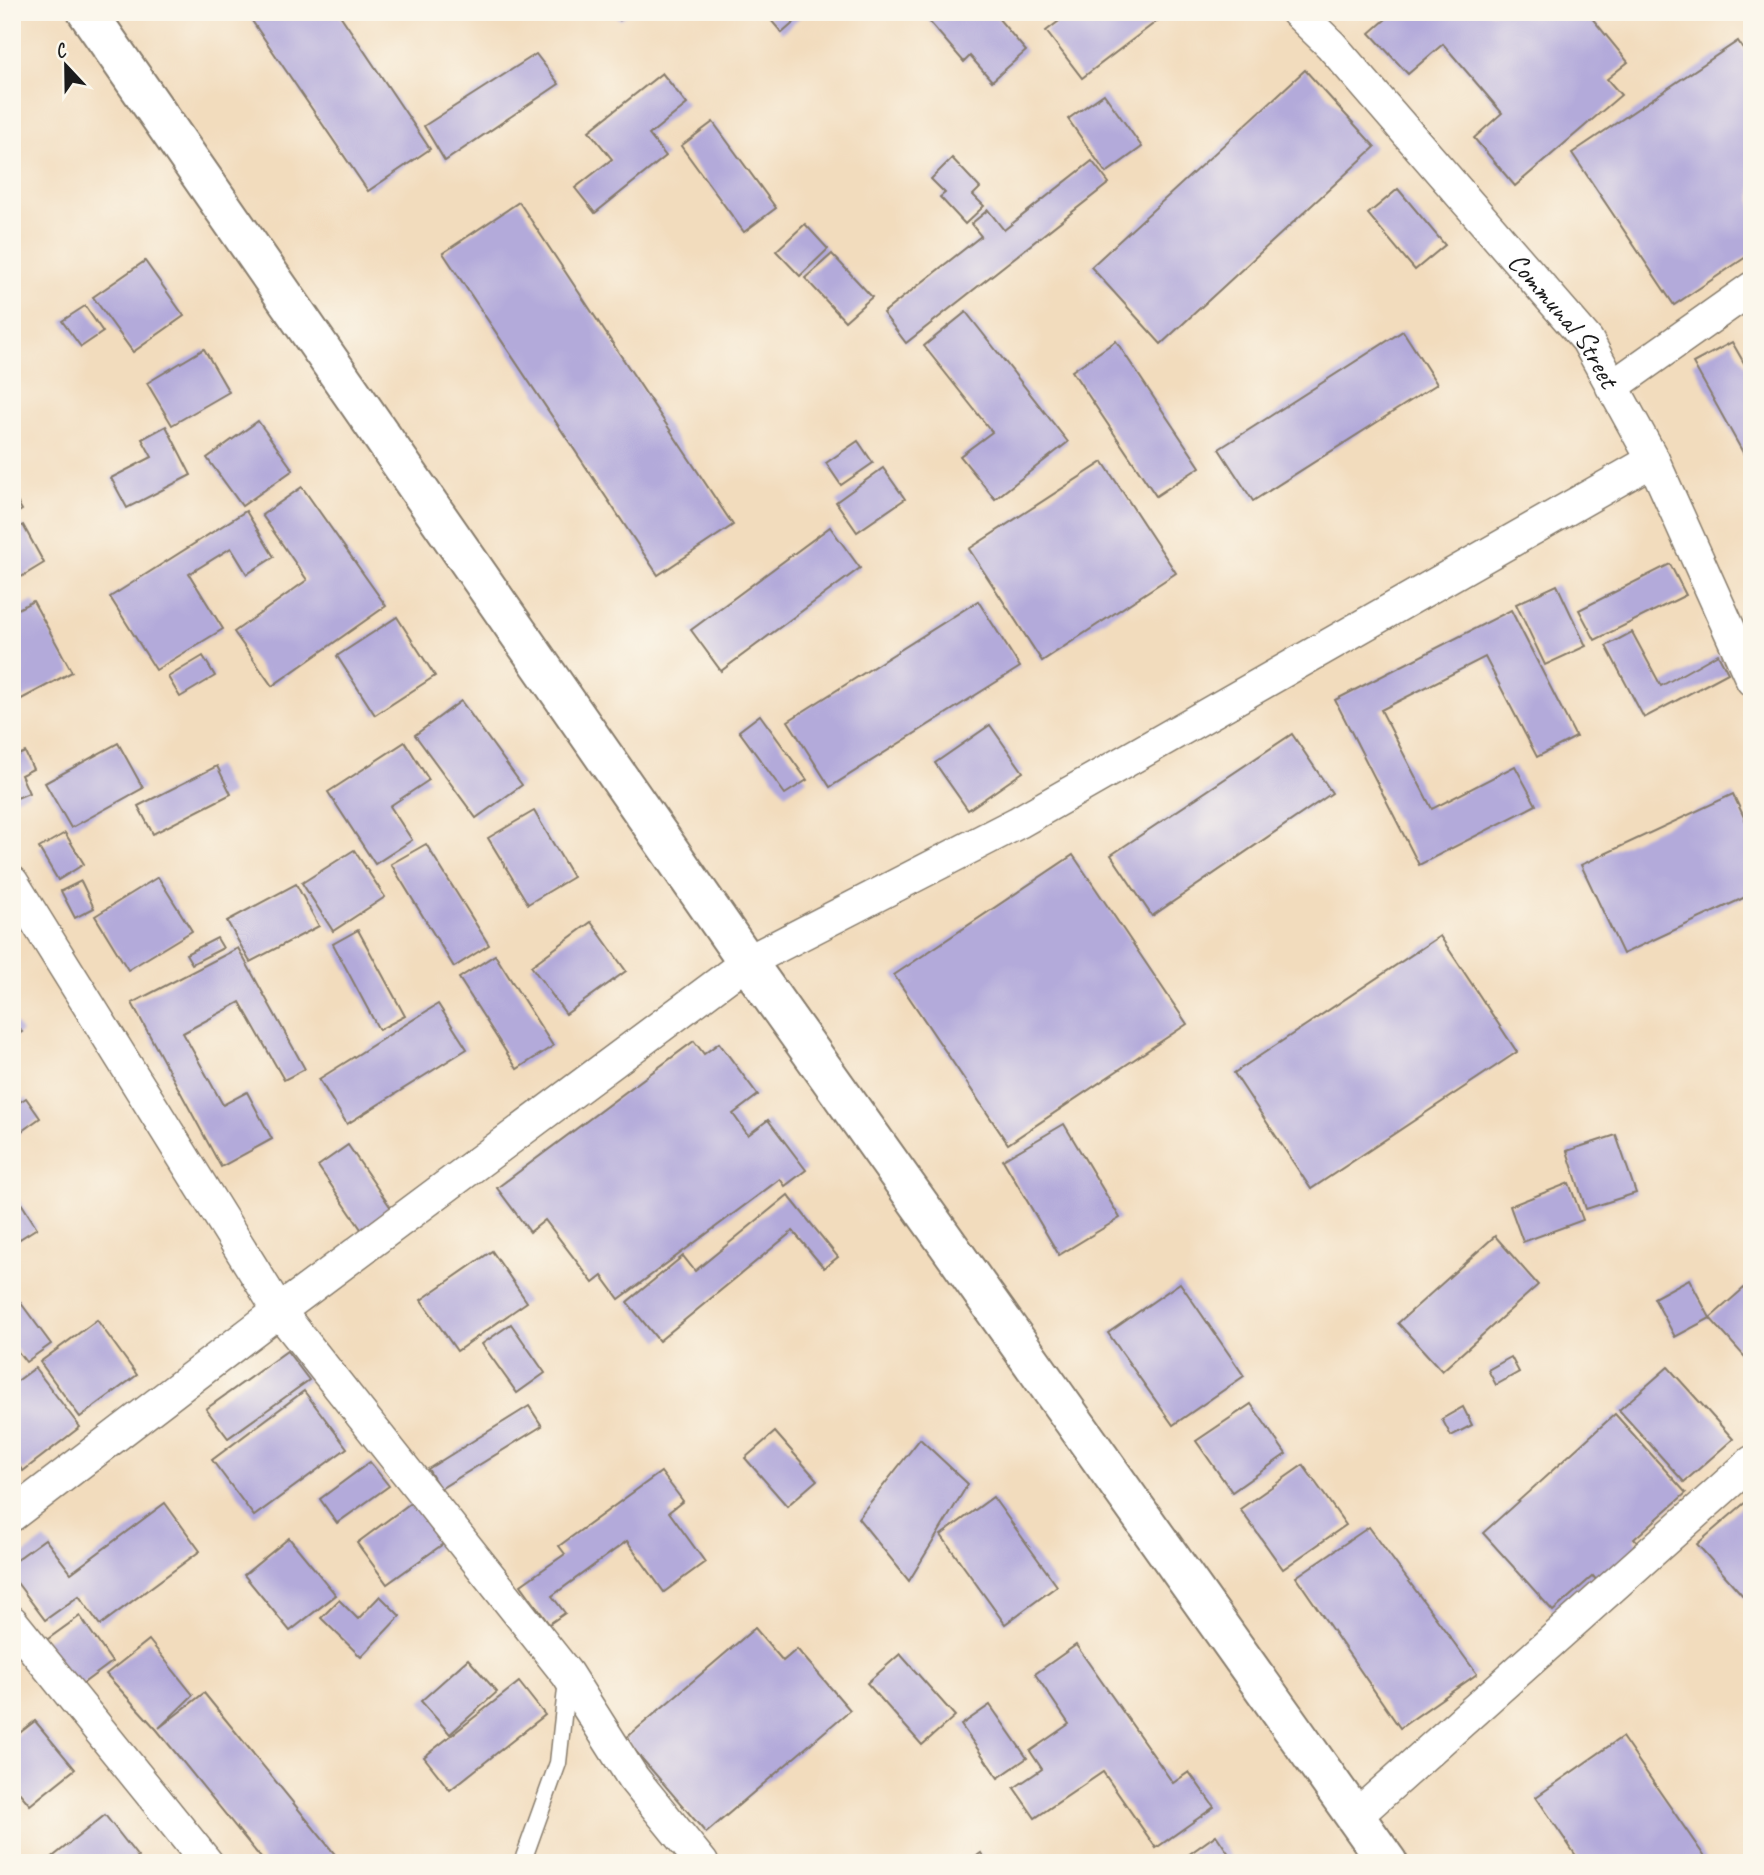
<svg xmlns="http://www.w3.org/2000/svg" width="1764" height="1875" viewBox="0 0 1764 1875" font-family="Caveat,sans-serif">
  <rect width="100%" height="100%" fill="#fbf7ec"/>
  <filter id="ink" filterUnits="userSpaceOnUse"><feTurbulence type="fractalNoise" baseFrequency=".0143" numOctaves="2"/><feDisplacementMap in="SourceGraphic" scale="14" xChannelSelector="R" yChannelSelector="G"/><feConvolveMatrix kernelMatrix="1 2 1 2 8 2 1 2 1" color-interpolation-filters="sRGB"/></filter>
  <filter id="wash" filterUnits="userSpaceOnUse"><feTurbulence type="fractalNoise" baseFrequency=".00686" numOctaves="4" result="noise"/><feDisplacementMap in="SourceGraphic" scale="28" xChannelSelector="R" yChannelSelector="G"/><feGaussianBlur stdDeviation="1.57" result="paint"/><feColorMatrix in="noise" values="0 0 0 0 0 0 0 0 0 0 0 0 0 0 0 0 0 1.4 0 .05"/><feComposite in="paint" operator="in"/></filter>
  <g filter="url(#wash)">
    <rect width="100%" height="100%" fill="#f2dcbd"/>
    <g id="blocks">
      <!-- building -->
      <g fill="#b3aada">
        <path d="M246,12h92l92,137 -62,42z"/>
        <path d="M613,12h17l-10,8z"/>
        <path d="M764,12h42l-24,21z"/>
        <path d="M921,12h72l33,39 -34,30 -22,-25 -6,6z"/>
        <path d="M1071,12h98l-87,66 -36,-47z"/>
        <path d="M1394,12h193l41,50 -21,17 14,16 -106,91 -41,-48 28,-25 -59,-69 -35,30 -38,-41z"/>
        <path d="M1738,41l14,21v191l-78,52 -102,-152z"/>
        <path d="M536,54l23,30 -114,77 -21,-35z"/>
        <path d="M1305,70l70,77 -214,197 -70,-77z"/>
        <path d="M662,73l25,31 -38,31 17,21 -71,57 -20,-25 37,-29 -23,-28z"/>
        <path d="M1104,94l38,53 -36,26 -38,-54z"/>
        <path d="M713,122l63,86 -32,24 -63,-86z"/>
        <path d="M952,158l28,30 -7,7 11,11 -19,18 -25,-27 5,-4 -14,-14z"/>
        <path d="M1092,161l17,22 -203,160 -23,-30 98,-77 -10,-12 17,-14 16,20z"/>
        <path d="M1398,189l47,56 -30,25 -47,-56z"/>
        <path d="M519,202l214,323 -75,50 -215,-322z"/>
        <path d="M805,224l23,25 -28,27 -24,-25z"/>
        <path d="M832,254l40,43 -27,24 -40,-43z"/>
        <path d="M145,261l39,55 -51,36 -40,-55z"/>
        <path d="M85,306l18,26 -22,15 -19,-26z"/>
        <path d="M966,312l102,130 -73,57 -35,-43 32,-24 -68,-86z"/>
        <path d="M1403,331l34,53 -184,117 -34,-52z"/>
        <path d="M1116,341l84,126 -44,29 -84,-125z"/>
        <path d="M1732,342l20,35v78l-6,3 -53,-95z"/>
        <path d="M204,349l25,43 -57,33 -25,-42z"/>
        <path d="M258,421l35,49 -51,36 -35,-48z"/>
        <path d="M166,426l25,49 -64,33 -16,-30 41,-21 -10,-18z"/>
        <path d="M858,441l15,22 -32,22 -15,-22z"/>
        <path d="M1103,462l73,111 -134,88 -73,-112z"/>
        <path d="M883,468l22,31 -48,33 -21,-30z"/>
        <path d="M302,487l84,119 -114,80 -38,-54 73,-52 -45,-65z"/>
        <path d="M12,493l10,17 -10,6z"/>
        <path d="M246,511l28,46 -27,17 -16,-26 -42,26 34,55 -67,41 -46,-73z"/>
        <path d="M23,525l21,38 -28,17 -4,-7v-42z"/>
        <path d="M830,527l30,41 -139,103 -30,-41z"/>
        <path d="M1670,564l16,31 -91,45 -16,-30z"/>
        <path d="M1557,585l29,61 -41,19 -29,-61z"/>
        <path d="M33,601l39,71 -60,32v-92z"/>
        <path d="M978,601l42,66 -190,120 -42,-66z"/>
        <path d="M1511,610l65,127 -39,20 -52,-100 -104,53 51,99 83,-43 21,39 -117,60 -84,-165z"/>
        <path d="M397,617l38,59 -60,39 -38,-59z"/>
        <path d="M1632,632l29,54 57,-32 10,19 -84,45 -38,-72z"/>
        <path d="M203,656l12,20 -35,21 -12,-20z"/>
        <path d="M461,701l61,84 -46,33 -61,-83z"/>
        <path d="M760,715l47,65 -22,14 -46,-63z"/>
        <path d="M990,725l33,47 -55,38 -33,-47z"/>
        <path d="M1292,734l40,59 -180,123 -41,-61z"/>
        <path d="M405,742l24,38 -39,26 22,34 -37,24 -47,-72z"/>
        <path d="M118,743l25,45 -72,40 -26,-45z"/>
        <path d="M25,752l8,17 -12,6 8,18 -17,7v-42z"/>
        <path d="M217,766l14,28 -78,40 -15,-28z"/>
        <path d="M1733,794l19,40v60l-129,60 -42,-89z"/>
        <path d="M534,811l39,66 -45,27 -40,-66z"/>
        <path d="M65,833l19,31 -26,16 -19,-32z"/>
        <path d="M426,844l63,101 -35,22 -63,-103z"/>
        <path d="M354,850l31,47 -52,34 -31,-48z"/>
        <path d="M1073,855l114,169 -179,120 -114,-169z"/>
        <path d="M158,877l34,54 -64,39 -33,-54z"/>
        <path d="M81,881l13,27 -19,10 -14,-27z"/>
        <path d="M296,884l23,42 -69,36 -23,-41z"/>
        <path d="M591,922l35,49 -60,43 -35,-48z"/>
        <path d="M358,930l47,86 -26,14 -46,-86z"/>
        <path d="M1440,936l77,116 -206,137 -77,-116z"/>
        <path d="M217,938l6,10 -31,16 -6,-10z"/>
        <path d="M238,948l67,121 -21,11 -44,-78 -57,31 40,72 24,-13 25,47 -51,28 -89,-164z"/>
        <path d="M495,955l58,91 -36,23 -58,-91z"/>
        <path d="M438,1004l29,45 -120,75 -28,-45z"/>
        <path d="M12,1018l10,14 -10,6z"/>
        <path d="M694,1041l10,13 15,-11 39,52 -25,19 15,21 20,-15 38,50 -21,16 -5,-7 -161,120 -17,-23 -9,7 -48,-63 -15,12 -33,-44z"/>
        <path d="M26,1098l14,20 -28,20v-31z"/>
        <path d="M1064,1124l56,94 -61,37 -56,-95z"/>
        <path d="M1616,1135l20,58 -50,16 -19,-58z"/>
        <path d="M348,1145l45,66 -30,21 -45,-66z"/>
        <path d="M1569,1183l14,37 -60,22 -13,-36z"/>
        <path d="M12,1189l25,39 -22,14 -3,-5z"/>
        <path d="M788,1195l50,62 -14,11 -31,-37 -134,110 -32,-39 56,-46 12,15z"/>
        <path d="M1495,1236l43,49 -96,86 -44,-48z"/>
        <path d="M492,1251l35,51 -70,49 -36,-51z"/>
        <path d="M1689,1279l21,39 42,-37v84l-42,-47 -35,19 -21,-39z"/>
        <path d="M1180,1283l64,93 -71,49 -65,-92z"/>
        <path d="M12,1291l39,53 -25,18 -14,-18z"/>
        <path d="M97,1320l40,55 -57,42 -40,-55z"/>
        <path d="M511,1324l34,49 -28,20 -35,-49z"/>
        <path d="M287,1351l22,29 -81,58 -22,-29z"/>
        <path d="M1511,1357l8,15 -23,13 -8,-15z"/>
        <path d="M1668,1367l65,72 -49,43 -65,-72z"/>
        <path d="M35,1368l45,59 -57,44 -11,-14v-72z"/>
        <path d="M304,1391l43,57 -93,68 -42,-56z"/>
        <path d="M1251,1404l35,50 -54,38 -36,-51z"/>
        <path d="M529,1406l13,20 -102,63 -12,-20z"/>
        <path d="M1463,1407l9,18 -21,11 -9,-17z"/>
        <path d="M1615,1414l71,79 -52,46 10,11 -42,37 -9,-11 -40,35 -70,-78z"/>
        <path d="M775,1432l42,48 -30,26 -42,-48z"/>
        <path d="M920,1439l48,45 -59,97 -51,-63z"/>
        <path d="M370,1462l19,24 -52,37 -17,-24z"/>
        <path d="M1303,1465l43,60 -63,44 -43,-60z"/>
        <path d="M661,1472l22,29 -14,11 36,50 -41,30 -37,-51 -75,55 13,17 -16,11 -28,-39 44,-31 -6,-8z"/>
        <path d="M993,1497l64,89 -52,38 -64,-89z"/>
        <path d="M1748,1500l4,4v102l-55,-62z"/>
        <path d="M412,1502l31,42 -56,40 -30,-41z"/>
        <path d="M165,1503l35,48 -100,74 -21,-29 -34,24 -33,-44v-13l33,-24 26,34z"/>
        <path d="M1369,1527l108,147 -77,54 -104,-151z"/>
        <path d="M289,1538l47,57 -46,36 -46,-56z"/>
        <path d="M380,1596l20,20 -39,41 -40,-39 18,-18 19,19z"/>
        <path d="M80,1616l32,46 -38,28 -33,-46z"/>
        <path d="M755,1628l28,33 14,-12 53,61 -144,123 -81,-94z"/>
        <path d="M149,1640l44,55 -34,33 45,-35 138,170h-77l-108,-133 -51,-56z"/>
        <path d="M1076,1645l97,138 16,-11 25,35 -58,41 -53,-76 -68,46 -21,-30 28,-19 -12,-18 39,-27 -34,-50z"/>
        <path d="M900,1654l55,62 -33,29 -55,-62z"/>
        <path d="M468,1659l29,33 -47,42 -29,-33z"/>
        <path d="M519,1682l26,33 -95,75 -26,-33z"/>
        <path d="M990,1705l37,53 -29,20 -37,-53z"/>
        <path d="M35,1721l40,48 -45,36 -18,-21v-45z"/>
        <path d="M1622,1737l87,126h-128l-45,-66z"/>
        <path d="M105,1815l33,42 -8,6h-85z"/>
        <path d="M1216,1835l19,28h-58z"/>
        <path d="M981,1853l6,10h-20z"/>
      </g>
    </g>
  </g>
  <g filter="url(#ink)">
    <use href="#blocks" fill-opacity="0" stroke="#877c6c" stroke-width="2"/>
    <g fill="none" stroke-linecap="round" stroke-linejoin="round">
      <!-- service casing -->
      <g stroke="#877c6c" stroke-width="19">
        <path id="service" d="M522,1863l36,-100 9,-83"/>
      </g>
      <!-- minor casing -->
      <g stroke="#877c6c" stroke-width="35">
        <g id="minor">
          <path id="s1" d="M1297,12l34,33 256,295 66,120 99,220"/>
          <path d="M1612,387l140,-99"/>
          <path d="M12,882l267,429 288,363 66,104 69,85"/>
          <path d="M12,1515l267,-204 468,-349 272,-140 634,-362"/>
          <path d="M12,1622l195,241"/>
          <path d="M1356,1816l396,-354"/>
        </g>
      </g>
      <!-- primary casing -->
      <g stroke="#877c6c" stroke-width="42">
        <path id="primary" d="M87,12l660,950 641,901"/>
      </g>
      <!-- service -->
      <use href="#service" stroke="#fff" stroke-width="16"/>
      <!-- minor -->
      <use href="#minor" stroke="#fff" stroke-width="32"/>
      <!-- primary -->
      <use href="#primary" stroke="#fff" stroke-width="38"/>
    </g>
  </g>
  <g text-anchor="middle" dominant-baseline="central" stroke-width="7" stroke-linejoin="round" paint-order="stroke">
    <!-- street labels -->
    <g font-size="28" fill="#1c1c1c" stroke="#fbf7ec">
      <text stroke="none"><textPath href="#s1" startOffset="408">Communal Street</textPath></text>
    </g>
  </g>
  <!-- margin -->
  <rect width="1764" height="1875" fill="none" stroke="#fbf7ec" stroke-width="42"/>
  <!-- north arrow -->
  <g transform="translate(66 66) rotate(338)" stroke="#fbf7ec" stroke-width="5" paint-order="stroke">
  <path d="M0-5L12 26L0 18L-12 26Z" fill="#1c1c1c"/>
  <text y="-10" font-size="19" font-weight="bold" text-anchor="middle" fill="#1c1c1c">С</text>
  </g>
</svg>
